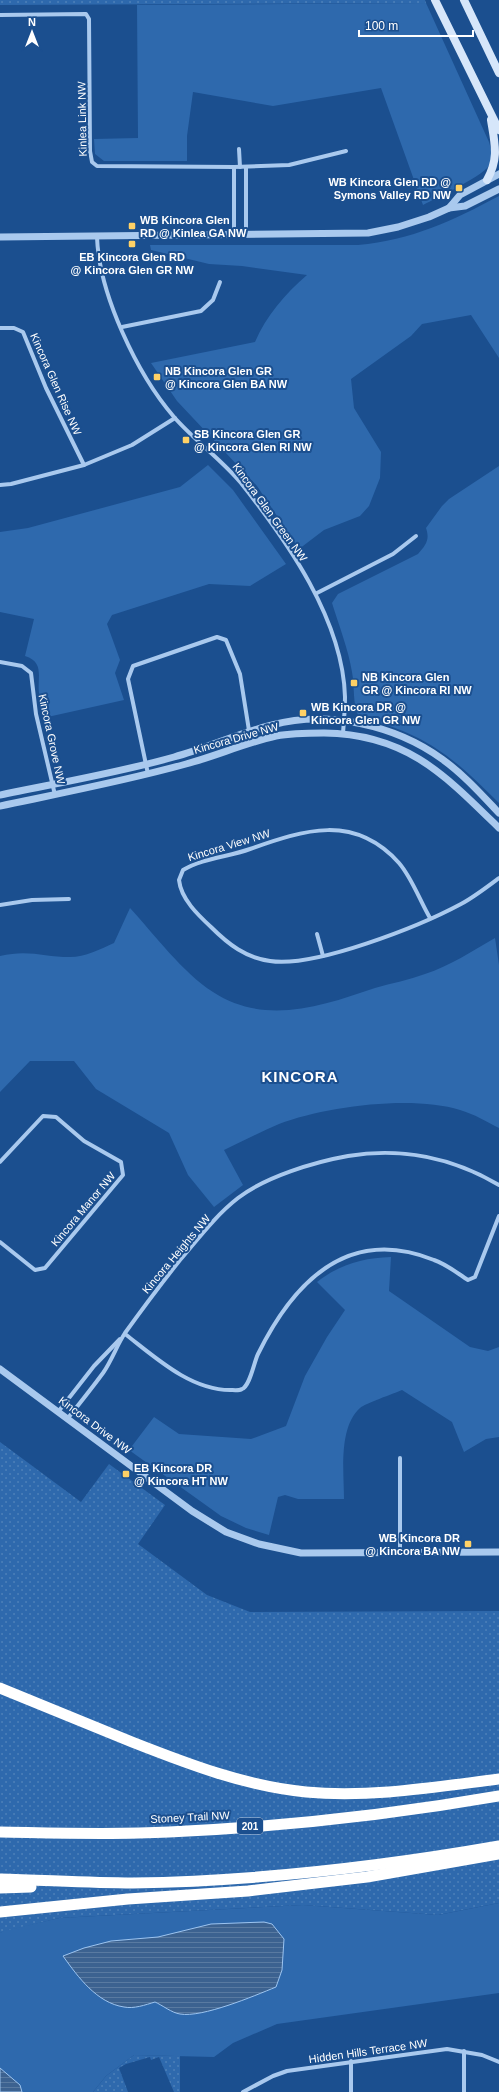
<svg xmlns="http://www.w3.org/2000/svg" width="499" height="2092" viewBox="0 0 499 2092" font-family="Arial,sans-serif">
  <defs>
    <pattern id="grass-dots" width="8" height="8" patternUnits="userSpaceOnUse"><rect width="8" height="8" fill="#2e69ad"/><path d="M2 2h.1M6 6h.1" fill="none" stroke="#4d80b9" stroke-width="1.8" stroke-linecap="round"/></pattern>
    <pattern id="water-rules" width="6" height="5" patternUnits="userSpaceOnUse"><rect width="6" height="5" fill="#3c6290"/><path d="M0 2.5h6" fill="none" stroke="#597aa1"/></pattern>
  </defs>
  <rect width="100%" height="100%" fill="#1b4f8f"/>
  <!-- grass -->
  <g fill="url(#grass-dots)">
    <path d="M0,0h425l1,3 -426,2z"/>
    <path d="M0,1442l81,60 28,-38 56,41 -27,39 69,51 43,17 249,-1v292l-61,12 -135,-10 -244,13 -59,15z"/>
    <path d="M134,2055l46,1v36h-6l-15,-35 -8,3 -1,-3 -24,7 -7,4 9,24h-35l13,-16z"/>
  </g>
  <!-- green -->
  <g fill="#2e69ad">
    <path d="M426,3l63,139c2,7 4,14 2,21 -5,12 -55,35 -68,42l-42,-117 -108,18 -80,-14 -6,44v25h-83l-9,-7 -1,-15 44,-1 -1,-133z"/>
    <path d="M499,196v162l-28,-43 -49,9 -11,12 -60,43 3,29 27,44 -1,26 -11,28 -9,10 -36,14 -25,19 -42,-63 -80,-85 -26,-38 104,-21c11,-26 30,-48 52,-67l-65,-9 -33,-2 -58,-14 -1,-5h208c54,-5 94,-24 141,-49z"/>
    <path d="M208,465l25,25 53,74 -36,22 -41,-2 -97,31 -5,9 13,36 -5,13 9,27 -81,18c-2,-8 -4,-16 -4,-25 -2,-15 6,-31 -14,-37l9,-37 -34,-7v-80l28,-4 152,-41z"/>
    <path d="M499,466v337c-48,-48 -73,-69 -140,-86 -7,-13 -4,-30 -7,-45 -4,-24 -13,-46 -20,-69l6,-9 80,-40c8,-9 12,-14 8,-26l16,-22 7,-7z"/>
    <path d="M130,908c24,26 53,65 83,84 52,34 109,14 162,-4 17,-5 34,-8 50,-14 25,-8 47,-23 70,-36l4,27v163c-12,-6 -25,-14 -39,-18 -47,-15 -134,-4 -181,14 -18,8 -37,17 -55,26l19,35 -29,22 -26,-32 -19,-42 -73,-44 -22,-28h-44l-30,31v-136c28,-7 44,1 70,1 15,0 31,-8 44,-14z"/>
    <path d="M391,1257l-2,34 81,56 18,4 11,-4v90l-13,2 -22,13 -12,-30 -50,-32c-9,4 -36,13 -42,18 -22,20 -16,65 -16,91h-46l-13,-4 -7,2 -9,38 -23,-7 -25,-12 -92,-66 25,-33 25,17 72,5 35,-13 19,-50 22,-39 18,-27 -28,-28c23,-18 46,-24 74,-25z"/>
    <path d="M499,1903v90l-222,31 -44,19 -19,14 -80,-2 -28,21 -13,16h-93v-159l4,-2 55,-13 244,-13 135,10z"/>
  </g>
  <!-- water -->
  <g fill="url(#water-rules)" stroke="#9cc4f0">
    <path d="M264,1922l8,2 12,15 -2,31 -6,17c-22,9 -74,31 -96,27 -8,-1 -18,-9 -25,-12 -10,3 -21,7 -31,5 -27,-4 -46,-30 -61,-51l21,-8 27,-7 47,-4 53,-13z"/>
    <path d="M0,2068l20,17 2,7h-22z"/>
  </g>
  <g fill="none" stroke-linecap="round" stroke-linejoin="round">
    <!-- minor -->
    <g stroke="#a9c9ee" stroke-width="4">
      <path d="M0,15l86,-1 3,5 1,132 2,11 5,4 137,1 55,-2 57,-14"/>
      <path d="M239,149l1,18"/>
      <path d="M234,167v68"/>
      <path d="M246,167v68"/>
      <path d="M97,237c2,57 40,137 77,180 21,24 47,42 67,66 46,58 102,137 104,214 0,12 -1,24 -2,36"/>
      <path d="M122,327l79,-16 12,-11 7,-18"/>
      <path d="M0,328h14l9,4 23,56 38,77"/>
      <path d="M0,485l11,-1 73,-19 48,-20 43,-27"/>
      <path d="M317,593l76,-39 23,-18"/>
      <path d="M0,662l22,4 9,7 5,41 19,81"/>
      <path d="M148,774l-20,-95 5,-13 84,-29 9,3 14,34 11,69"/>
      <path d="M0,905l32,-5 37,-1"/>
      <path d="M430,918c-10,-17 -18,-40 -31,-55 -45,-50 -95,-33 -149,-14 -22,8 -47,9 -67,21l-4,10c2,19 19,35 32,47 17,17 35,31 59,34 45,7 150,-35 191,-57 13,-7 26,-17 38,-26"/>
      <path d="M317,934l6,22"/>
      <path d="M0,1162l43,-46 13,1 28,24 37,21 2,13 -78,93 -10,2 -35,-28"/>
      <path d="M125,1334c30,23 65,56 105,56 3,0 9,1 12,-1 8,-3 12,-27 16,-35 35,-71 89,-129 176,-94 12,4 23,13 34,20l7,-3 24,-61"/>
      <path d="M58,1412l36,-46 26,-27"/>
      <path d="M68,1418c12,-15 24,-30 35,-45 9,-13 14,-28 22,-40 18,-25 36,-49 55,-73 18,-21 36,-45 58,-62 27,-21 76,-36 110,-42 53,-9 105,2 151,29"/>
      <path d="M400,1553v-95"/>
      <path d="M464,2051v41"/>
      <path d="M351,2061v31"/>
      <path d="M243,2092l30,-16 14,-5 160,-22 35,6 17,7"/>
    </g>
    <!-- tertiary -->
    <g stroke="#a9c9ee" stroke-width="7">
      <path d="M449,208l11,-13 39,-21"/>
      <path d="M0,237l368,-4 30,-6 31,-10 20,-9 16,-2 34,-17"/>
      <path d="M0,795c58,-12 117,-22 174,-38 33,-9 65,-24 98,-32 56,-15 123,0 170,34 21,15 39,35 57,54"/>
      <path d="M0,806c62,-13 125,-25 186,-42 30,-8 59,-21 90,-28 16,-3 32,-3 48,-3 82,1 120,41 175,95"/>
      <path d="M0,1369l192,142 34,21 33,12 42,9 198,-1"/>
    </g>
    <!-- secondary -->
    <g stroke="#d6e6fa" stroke-width="8">
      <path d="M435,0l64,130"/>
      <path d="M464,0l35,73"/>
      <path d="M487,180c12,-22 8,-35 4,-60"/>
    </g>
    <!-- motorway -->
    <g stroke="#fff" stroke-width="11">
      <path d="M0,1688c44,18 88,36 132,54 56,22 113,44 174,50 64,6 129,-5 193,-13"/>
      <path d="M0,1832c56,1 113,3 169,0 110,-5 221,-17 330,-36"/>
      <path d="M0,1879c44,1 89,4 133,4 122,-2 246,-16 366,-37"/>
      <path d="M0,1888l31,-1"/>
      <path d="M0,1912l128,-13 120,-8 119,-14 132,-23"/>
    </g>
  </g>
  <!-- markers -->
  <g fill="#ffd166" stroke="#1b4f8f" stroke-width="1.5">
    <rect x="455" y="184" width="8" height="8" rx="2"/>
    <rect x="128" y="222" width="8" height="8" rx="2"/>
    <rect x="128" y="240" width="8" height="8" rx="2"/>
    <rect x="153" y="373" width="8" height="8" rx="2"/>
    <rect x="182" y="436" width="8" height="8" rx="2"/>
    <rect x="350" y="679" width="8" height="8" rx="2"/>
    <rect x="299" y="709" width="8" height="8" rx="2"/>
    <rect x="122" y="1470" width="8" height="8" rx="2"/>
    <rect x="464" y="1540" width="8" height="8" rx="2"/>
  </g>
  <g text-anchor="middle" dominant-baseline="central" stroke-width="4" stroke-linejoin="round" paint-order="stroke">
    <!-- shield labels -->
    <rect fill="#1b4f8f" stroke="#bbcadd" stroke-width="1" x="237" y="1818" width="26" height="16" rx="3"/>
    <g font-size="10" font-weight="bold" fill="#fff">
      <text x="250" y="1826">201</text>
    </g>
    <!-- street labels -->
    <g font-size="11" fill="#fff" stroke="#1b4f8f">
      <text transform="translate(82 119) rotate(-91)">Kinlea Link NW</text>
      <text transform="translate(56 384) rotate(66)">Kincora Glen Rise NW</text>
      <text transform="translate(270 512) rotate(54)">Kincora Glen Green NW</text>
      <text transform="translate(236 738) rotate(-16)">Kincora Drive NW</text>
      <text transform="translate(52 739) rotate(78)">Kincora Grove NW</text>
      <text transform="translate(229 845) rotate(-17)">Kincora View NW</text>
      <text transform="translate(83 1209) rotate(-50)">Kincora Manor NW</text>
      <text transform="translate(176 1254) rotate(-50)">Kincora Heights NW</text>
      <text transform="translate(95 1425) rotate(37)">Kincora Drive NW</text>
      <text transform="translate(190 1817) rotate(-3)">Stoney Trail NW</text>
      <text transform="translate(368 2051) rotate(-8)">Hidden Hills Terrace NW</text>
    </g>
    <!-- poi labels -->
    <g font-size="11" font-weight="bold" fill="#fff" stroke="#1b4f8f" text-anchor="start">
      <text x="451" y="182" text-anchor="end">WB Kincora Glen RD @<tspan x="451" dy="13">Symons Valley RD NW</tspan></text>
      <text x="140" y="220">WB Kincora Glen<tspan x="140" dy="13">RD @ Kinlea GA NW</tspan></text>
      <text x="132" y="257" text-anchor="middle">EB Kincora Glen RD<tspan x="132" dy="13">@ Kincora Glen GR NW</tspan></text>
      <text x="165" y="371">NB Kincora Glen GR<tspan x="165" dy="13">@ Kincora Glen BA NW</tspan></text>
      <text x="194" y="434">SB Kincora Glen GR<tspan x="194" dy="13">@ Kincora Glen RI NW</tspan></text>
      <text x="362" y="677">NB Kincora Glen<tspan x="362" dy="13">GR @ Kincora RI NW</tspan></text>
      <text x="311" y="707">WB Kincora DR @<tspan x="311" dy="13">Kincora Glen GR NW</tspan></text>
      <text x="134" y="1468">EB Kincora DR<tspan x="134" dy="13">@ Kincora HT NW</tspan></text>
      <text x="460" y="1538" text-anchor="end">WB Kincora DR<tspan x="460" dy="13">@ Kincora BA NW</tspan></text>
    </g>
    <!-- district labels -->
    <g font-size="15" font-weight="bold" letter-spacing="1" fill="#fff" stroke="#1b4f8f">
      <text x="300" y="1076">KINCORA</text>
    </g>
  </g>
  <!-- north arrow -->
  <g transform="translate(32 32)" stroke="#1b4f8f" stroke-width="3" paint-order="stroke">
  <path d="M0-3L7 15L0 10L-7 15Z" fill="#ffffff"/>
  <text y="-6" font-size="11" font-weight="bold" text-anchor="middle" fill="#ffffff">N</text>
  </g>
  <!-- scale -->
  <path d="M359 30v6h114v-6" fill="none" stroke="#ffffff" stroke-width="2"/>
  <text x="365" y="30" font-size="12" fill="#ffffff" stroke="#1b4f8f" stroke-width="3" paint-order="stroke">100 m</text>
</svg>
